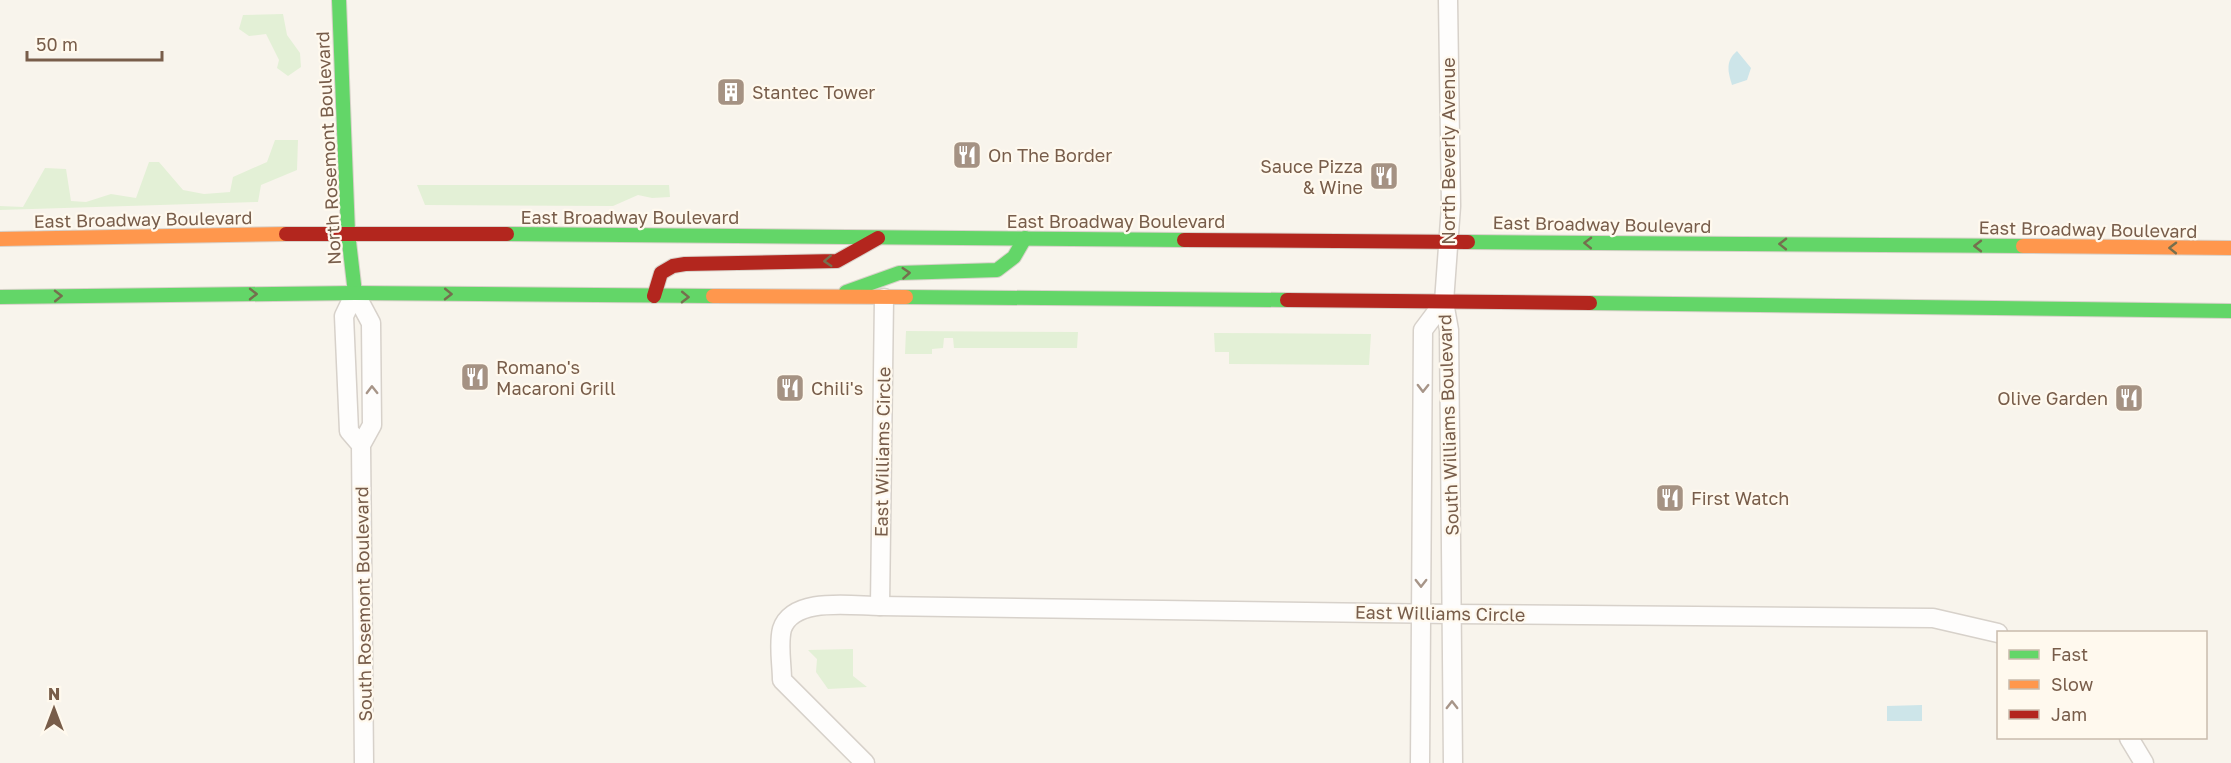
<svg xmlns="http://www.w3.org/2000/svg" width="2231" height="763" viewBox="0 0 2231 763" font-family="'Golos Text',sans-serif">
  <rect width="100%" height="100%" fill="#f8f4ec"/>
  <!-- green -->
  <g fill="#e3f0d6">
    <path d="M283,14l4,21 13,18 1,14 -13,9 -11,-8 2,-8 -13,-26 -17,2 -10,-7 4,-14z"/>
    <path d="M275,140h23l-1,30 -36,15 -3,17 -258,8v-4l23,1 22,-39 21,1 5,32 15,1 25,-8 25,4 13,-36h10l24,28 21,4 26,-2 3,-15 34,-15z"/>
    <path d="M417,185h252l1,12 -18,1 -14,-3 -25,11 -188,-1z"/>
    <path d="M906,331l172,1 -1,16h-123l-1,-10h-9l-1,10 -11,1v5h-27z"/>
    <path d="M1214,333l157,1 -2,31 -140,-1v-12h-14z"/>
    <path d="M853,649v27l14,11 -39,2 -12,-17 1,-13 -9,-9z"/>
  </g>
  <!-- water -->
  <g fill="#cde5e9">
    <path d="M1737,51l14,17 -4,12 -15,5c-4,-13 -7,-24 5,-34z"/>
    <path d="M1922,705v16h-35v-15z"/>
  </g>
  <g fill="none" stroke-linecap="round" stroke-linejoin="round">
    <!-- street casing -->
    <g stroke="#d7d1ca" stroke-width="21">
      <g id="street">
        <path d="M1444,302l7,-96 -3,-206"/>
        <path d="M361,445l-12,-14 -5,-115 11,-23 16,30 1,102 -11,20 3,318"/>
        <path d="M880,606l4,-308"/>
        <path d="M2129,738l15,25"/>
        <path d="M865,763l-83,-83c0,-15 -4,-36 0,-51 11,-33 70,-23 98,-23l571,8 482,4 65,15"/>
        <path d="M1420,763l3,-433 21,-28 5,28 4,433"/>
      </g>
    </g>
    <!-- fast casing -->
    <g stroke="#d8d1c9" stroke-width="16">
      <g id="fast">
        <path d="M339,0l9,233 7,60"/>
        <path d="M507,234l677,6"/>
        <path d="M1468,242l555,4"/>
        <path d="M846,292l53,-19 98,-3 17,-13 11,-19"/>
        <path d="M0,297l355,-4 358,3"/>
        <path d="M906,297l381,3"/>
        <path d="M1590,303l641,8"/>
      </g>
    </g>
    <!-- slow casing -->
    <g stroke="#d8d1c9" stroke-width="16">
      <g id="slow">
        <path d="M0,239l286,-5"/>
        <path d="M2023,246l208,2"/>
        <path d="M713,296l193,1"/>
      </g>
    </g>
    <!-- jam casing -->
    <g stroke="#d8d1c9" stroke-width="16">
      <g id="jam">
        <path d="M286,234h221"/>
        <path d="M1184,240l284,2"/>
        <path d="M654,296l7,-23 12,-7 12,-2 152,-3 41,-23"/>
        <path d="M1287,300l303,3"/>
      </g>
    </g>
    <!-- street -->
    <use href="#street" stroke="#fefdfc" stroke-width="18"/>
    <!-- fast -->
    <use href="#fast" stroke="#63d668" stroke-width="14"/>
    <!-- slow -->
    <use href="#slow" stroke="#ff974d" stroke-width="14"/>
    <!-- jam -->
    <use href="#jam" stroke="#b3261e" stroke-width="14"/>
  </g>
  <!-- one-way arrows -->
  <defs><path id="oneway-chevron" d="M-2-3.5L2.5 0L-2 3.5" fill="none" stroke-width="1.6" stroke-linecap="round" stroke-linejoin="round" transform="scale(1.5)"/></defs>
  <g stroke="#756f4e">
    <use href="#oneway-chevron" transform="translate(1588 243) rotate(-179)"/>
    <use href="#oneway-chevron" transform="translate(1783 244) rotate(-179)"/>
    <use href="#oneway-chevron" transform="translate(1978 246) rotate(-180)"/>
    <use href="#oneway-chevron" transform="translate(2173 248) rotate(-179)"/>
    <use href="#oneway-chevron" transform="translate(828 261) rotate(177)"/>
    <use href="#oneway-chevron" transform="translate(906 273) rotate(-4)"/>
    <use href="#oneway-chevron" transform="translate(253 294)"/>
    <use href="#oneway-chevron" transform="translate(448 294) rotate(1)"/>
    <use href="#oneway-chevron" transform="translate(58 296) rotate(-1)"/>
    <use href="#oneway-chevron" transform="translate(685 297) rotate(1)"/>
  </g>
  <g stroke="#a79588">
    <use href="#oneway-chevron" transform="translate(1423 388) rotate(91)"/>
    <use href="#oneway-chevron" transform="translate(372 390) rotate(-91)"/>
    <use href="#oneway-chevron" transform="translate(1421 583) rotate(90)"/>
    <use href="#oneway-chevron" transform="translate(1452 705) rotate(-90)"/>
  </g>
  <!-- icons -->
  <defs>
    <g id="building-square" transform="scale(1.5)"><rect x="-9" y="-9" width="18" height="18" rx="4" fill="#a59283" stroke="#fff9ee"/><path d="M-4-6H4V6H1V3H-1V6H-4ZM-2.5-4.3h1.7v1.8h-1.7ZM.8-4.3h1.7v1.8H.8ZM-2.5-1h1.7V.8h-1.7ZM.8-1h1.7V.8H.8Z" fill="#fff"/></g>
    <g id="restaurant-square" transform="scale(1.5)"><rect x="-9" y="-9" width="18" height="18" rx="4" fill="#a59283" stroke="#fff9ee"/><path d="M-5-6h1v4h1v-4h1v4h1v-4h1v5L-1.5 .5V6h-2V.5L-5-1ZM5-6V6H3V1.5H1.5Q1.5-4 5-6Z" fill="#fff"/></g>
  </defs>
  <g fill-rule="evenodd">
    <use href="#building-square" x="731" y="92"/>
    <use href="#restaurant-square" x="967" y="155"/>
    <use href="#restaurant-square" x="1384" y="176"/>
    <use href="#restaurant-square" x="475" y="377"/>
    <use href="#restaurant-square" x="790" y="388"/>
    <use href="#restaurant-square" x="2129" y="398"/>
    <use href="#restaurant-square" x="1670" y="498"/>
  </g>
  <g text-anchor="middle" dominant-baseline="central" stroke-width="4.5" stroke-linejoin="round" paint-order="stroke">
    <!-- poi labels -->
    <g font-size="18" fill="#785d4a" stroke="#fff9ee" text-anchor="start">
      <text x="752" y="92">Stantec Tower</text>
      <text x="988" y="155">On The Border</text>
      <text x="1363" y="166" text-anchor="end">Sauce Pizza<tspan x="1363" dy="21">&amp; Wine</tspan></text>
      <text x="496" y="367">Romano's<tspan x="496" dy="21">Macaroni Grill</tspan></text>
      <text x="811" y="388">Chili's</text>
      <text x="2108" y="398" text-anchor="end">Olive Garden</text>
      <text x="1691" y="498">First Watch</text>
    </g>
    <!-- street labels -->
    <g font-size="18" fill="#785d4a" stroke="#fff9ee">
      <text transform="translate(328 148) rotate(-93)">North Rosemont Boulevard</text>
      <text transform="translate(1448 151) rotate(-90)">North Beverly Avenue</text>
      <text x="630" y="217">East Broadway Boulevard</text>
      <text transform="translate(143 219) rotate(-1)">East Broadway Boulevard</text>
      <text x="1116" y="221">East Broadway Boulevard</text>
      <text transform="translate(1602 224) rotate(1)">East Broadway Boulevard</text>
      <text transform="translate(2088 229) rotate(1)">East Broadway Boulevard</text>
      <text transform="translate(1448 425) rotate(-92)">South Williams Boulevard</text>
      <text transform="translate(882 452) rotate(-89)">East Williams Circle</text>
      <text transform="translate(363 604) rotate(-91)">South Rosemont Boulevard</text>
      <text transform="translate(1440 613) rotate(1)">East Williams Circle</text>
    </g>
  </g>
  <!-- legend -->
  <rect x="1997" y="631" width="210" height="108" fill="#fff9ee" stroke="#c9bbac" stroke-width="1.5"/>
  <rect x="2009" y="650" width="30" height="9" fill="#63d668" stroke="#c9bbac" stroke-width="1.5"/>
  <text x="2051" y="661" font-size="18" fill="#785d4a">Fast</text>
  <rect x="2009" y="680" width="30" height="9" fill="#ff974d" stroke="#c9bbac" stroke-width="1.5"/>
  <text x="2051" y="691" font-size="18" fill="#785d4a">Slow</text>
  <rect x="2009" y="710" width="30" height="9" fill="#b3261e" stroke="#c9bbac" stroke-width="1.5"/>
  <text x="2051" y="721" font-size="18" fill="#785d4a">Jam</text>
  <!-- north arrow -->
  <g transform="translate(54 709)" stroke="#fff9ee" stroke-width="4.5" paint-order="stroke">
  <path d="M0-4.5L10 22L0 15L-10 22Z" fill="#785d4a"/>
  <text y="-9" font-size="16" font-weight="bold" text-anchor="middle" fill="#785d4a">N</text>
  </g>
  <!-- scale -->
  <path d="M27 51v9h135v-9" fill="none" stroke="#785d4a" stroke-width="3"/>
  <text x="36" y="51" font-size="18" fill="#785d4a" stroke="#fff9ee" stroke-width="4.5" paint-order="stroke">50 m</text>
</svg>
